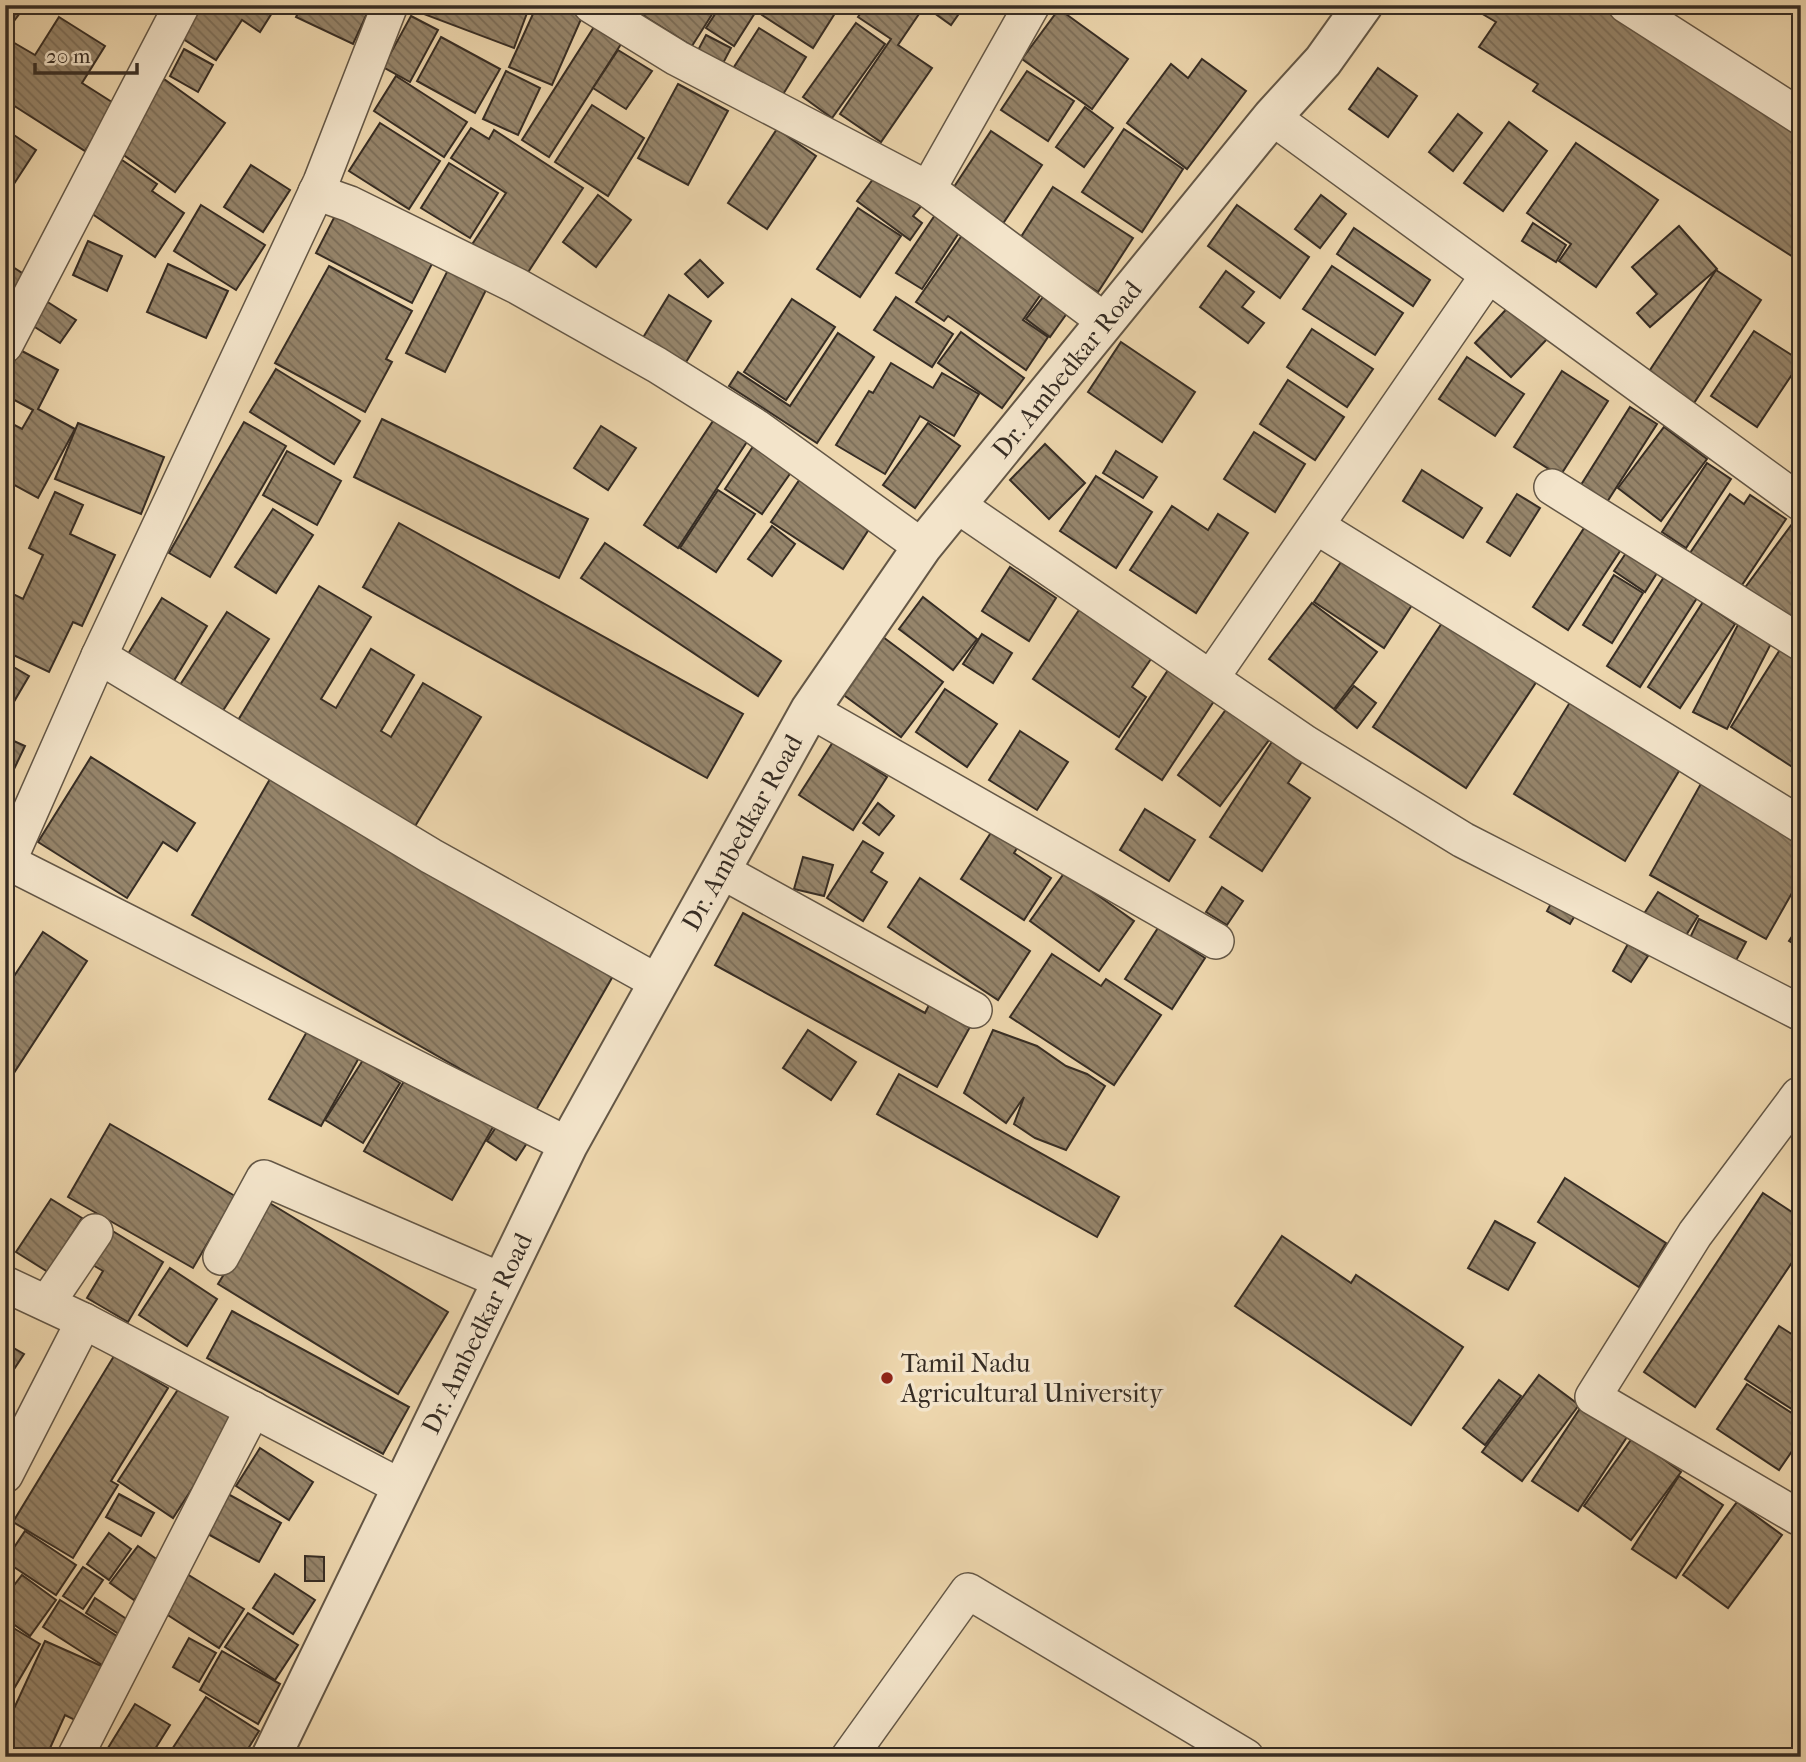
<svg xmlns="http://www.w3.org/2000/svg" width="1806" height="1762" viewBox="0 0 1806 1762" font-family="'IM FELL French Canon',serif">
  <defs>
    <pattern id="building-back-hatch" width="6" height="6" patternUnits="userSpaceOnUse" patternTransform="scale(1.75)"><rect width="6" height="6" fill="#96856b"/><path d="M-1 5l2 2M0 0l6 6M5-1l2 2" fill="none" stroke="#7b6d58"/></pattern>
  </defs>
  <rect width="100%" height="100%" fill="#edd6ad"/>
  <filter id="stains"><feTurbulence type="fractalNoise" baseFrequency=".00286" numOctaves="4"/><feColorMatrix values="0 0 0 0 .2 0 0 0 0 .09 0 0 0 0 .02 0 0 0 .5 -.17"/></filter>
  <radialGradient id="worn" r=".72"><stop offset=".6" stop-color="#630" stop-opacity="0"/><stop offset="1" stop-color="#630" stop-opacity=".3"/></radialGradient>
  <!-- building -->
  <g fill="url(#building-back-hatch)" stroke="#372d24" stroke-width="2">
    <path d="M5,5h21l-15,20 -6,-4z"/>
    <path d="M108,5h15l-5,7z"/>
    <path d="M200,5h77l-17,27 -18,-12 -26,40 -36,-23z"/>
    <path d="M302,5h69l-18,39 -57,-27z"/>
    <path d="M423,5h107l-16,43 -93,-35z"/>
    <path d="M537,5l49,3 -34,77 -43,-18z"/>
    <path d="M651,5h67l-26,41 -48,-30z"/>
    <path d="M721,5h39l-26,41 -28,-18z"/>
    <path d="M768,5h61l8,5 -24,38 -51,-33z"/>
    <path d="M866,5h47l8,6 -23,34 34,23 -51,74 -41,-28 51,-75 -33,-22z"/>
    <path d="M923,5h42l-14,20z"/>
    <path d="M1483,5h115l203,130v127l-268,-171 5,-7 -59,-37 17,-25 -17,-10z"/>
    <path d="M1059,9l69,50 -36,50 -70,-50z"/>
    <path d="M411,16l27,14 -28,52 -27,-15z"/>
    <path d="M59,17l46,29 -23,37 33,21 -30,47 -80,-51v-67l8,5 -2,3 24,14z"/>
    <path d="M856,23l29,21 -53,74 -29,-21z"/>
    <path d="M594,27l27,17 -72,113 -27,-17z"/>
    <path d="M759,28l47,29 -24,39 -48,-29z"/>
    <path d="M706,35l25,13 -11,21 -25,-13z"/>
    <path d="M441,37l59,32 -25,44 -58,-32z"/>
    <path d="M184,49l29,16 -15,27 -28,-16z"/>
    <path d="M618,50l34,21 -26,38 -33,-21z"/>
    <path d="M1202,59l44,32 -59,78 -60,-46 44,-59 17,14z"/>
    <path d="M1378,68l39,28 -29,41 -39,-28z"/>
    <path d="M506,71l34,17 -22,47 -35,-16z"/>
    <path d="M1027,71l47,30 -26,40 -47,-31z"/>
    <path d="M396,76l71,46 -23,35 -70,-46z"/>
    <path d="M164,79l61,44 -50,69 -61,-44z"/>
    <path d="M678,84l50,27 -40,74 -50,-27z"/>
    <path d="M592,105l52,33 -36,58 -53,-34z"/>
    <path d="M1085,107l28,21 -29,39 -28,-20z"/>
    <path d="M1458,114l24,19 -29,38 -24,-19z"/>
    <path d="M1509,122l38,29 -44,60 -39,-28z"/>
    <path d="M380,123l60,38 -31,48 -60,-38z"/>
    <path d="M471,128l18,11 5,-9 89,58 -62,95 -52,-34 37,-56 -55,-35z"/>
    <path d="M5,129l31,21 -26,40 -5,-3z"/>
    <path d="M777,129l39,27 -49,73 -39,-26z"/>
    <path d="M1124,129l59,40 -41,63 -60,-40z"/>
    <path d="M991,131l51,34 -42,63 -50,-35z"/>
    <path d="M1576,143l82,57 -62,87 -37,-26 12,-17 -44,-31z"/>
    <path d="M122,160l35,24 -5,7 32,22 -29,44 -67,-46z"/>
    <path d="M449,163l49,30 -28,45 -49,-30z"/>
    <path d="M251,165l39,25 -27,42 -39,-25z"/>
    <path d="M879,171l44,33 -10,12 9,7 -12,17 -53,-39z"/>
    <path d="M1053,187l80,51 -35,54 -79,-52z"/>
    <path d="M598,195l33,25 -35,47 -33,-25z"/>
    <path d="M1321,195l25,19 -26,34 -25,-19z"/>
    <path d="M201,205l64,40 -29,45 -62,-39z"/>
    <path d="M1237,205l72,52 -29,41 -72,-52z"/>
    <path d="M339,208l96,50 -23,45 -96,-50z"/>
    <path d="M858,208l43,28 -41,61 -43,-28z"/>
    <path d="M939,209l25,16 -42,64 -26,-16z"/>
    <path d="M1533,223l33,22 -10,17 -34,-21z"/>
    <path d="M1679,226l38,43 -67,58 -13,-14 20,-19 -25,-27z"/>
    <path d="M1354,228l76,52 -17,26 -76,-52z"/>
    <path d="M965,231l81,56 -23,33 25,17 -22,33 -78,-54 -4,5 -28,-19z"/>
    <path d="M88,241l34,15 -15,35 -34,-16z"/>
    <path d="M700,260l23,23 -15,14 -23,-23z"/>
    <path d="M5,262l22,14 -22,34z"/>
    <path d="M168,264l60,27 -22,47 -59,-26z"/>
    <path d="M329,266l83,45 -26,48 6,3 -27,50 -90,-49z"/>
    <path d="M450,266l38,20 -43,86 -39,-19z"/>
    <path d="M1332,266l71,47 -28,42 -72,-46z"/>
    <path d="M1716,270l45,30 -67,103 -46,-30z"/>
    <path d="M1226,271l28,21 -12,15 22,16 -16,20 -48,-36z"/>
    <path d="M1047,292l23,17 -20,28 -24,-18z"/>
    <path d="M669,295l42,26 -28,46 -42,-26z"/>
    <path d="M896,297l57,37 -21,33 -58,-37z"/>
    <path d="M792,299l43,28 -49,73 -42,-28z"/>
    <path d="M46,301l30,19 -16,23 -30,-19z"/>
    <path d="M1513,302l36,35 -38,40 -36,-34z"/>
    <path d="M1312,329l61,40 -26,38 -60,-40z"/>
    <path d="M1754,331l47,30 -44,66 -46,-31z"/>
    <path d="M961,332l63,46 -22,30 -64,-45z"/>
    <path d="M838,333l36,24 -57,86 -88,-57 9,-14 52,34z"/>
    <path d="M1121,342l74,50 -33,50 -74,-50z"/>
    <path d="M20,350l38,20 -20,39 37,20 -37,69 -33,-18v-60l17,9 11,-19 -28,-15v-17z"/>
    <path d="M1467,357l57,37 -29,42 -56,-37z"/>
    <path d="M891,363l42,25 9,-15 37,21 -25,42 -34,-20 -35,58 -49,-29 33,-54 4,2z"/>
    <path d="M276,369l84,52 -26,43 -84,-52z"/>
    <path d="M1562,371l46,30 -48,75 -46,-29z"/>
    <path d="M1288,380l56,37 -29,43 -55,-36z"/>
    <path d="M1630,407l27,17 -57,89 -26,-17z"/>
    <path d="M719,412l33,22 -74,114 -34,-23z"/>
    <path d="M382,419l206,100 -29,59 -205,-101z"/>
    <path d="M244,422l42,24 -76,131 -41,-24z"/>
    <path d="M78,423l86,34 -23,57 -86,-35z"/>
    <path d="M928,423l32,23 -45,62 -32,-23z"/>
    <path d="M601,426l35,22 -28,42 -34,-22z"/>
    <path d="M1664,427l43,32 -46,62 -43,-33z"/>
    <path d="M1254,432l51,32 -30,48 -51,-33z"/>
    <path d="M756,442l38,26 -32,46 -37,-25z"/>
    <path d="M1045,444l40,39 -36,36 -39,-39z"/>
    <path d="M287,451l54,30 -24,44 -54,-30z"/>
    <path d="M1116,451l41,26 -14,21 -40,-25z"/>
    <path d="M1707,463l24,16 -45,69 -24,-16z"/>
    <path d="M1422,470l60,38 -19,30 -60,-37z"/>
    <path d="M804,473l71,47 -32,49 -72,-47z"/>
    <path d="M1096,476l56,36 -36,56 -56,-37z"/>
    <path d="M718,490l37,24 -39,58 -36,-24z"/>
    <path d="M55,492l28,13 -13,29 45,21 -33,71 -9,-4 -24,50 -44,-21v-52l4,-7 14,7 20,-44 -14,-7z"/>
    <path d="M1517,494l23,14 -30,48 -23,-14z"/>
    <path d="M1730,494l14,10 6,-9 36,24 -46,69 -50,-35z"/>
    <path d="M1172,506l36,24 10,-16 30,19 -52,80 -66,-43z"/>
    <path d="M273,509l40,26 -37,58 -41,-26z"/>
    <path d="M1588,522l36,23 -56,85 -35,-23z"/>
    <path d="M399,523l344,191 -36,64 -344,-191z"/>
    <path d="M1792,524l9,6v99l-57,-40z"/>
    <path d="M772,526l23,18 -23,32 -24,-17z"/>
    <path d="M605,543l176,118 -23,35 -177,-118z"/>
    <path d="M1626,553l31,20 -12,19 -31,-21z"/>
    <path d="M1343,559l69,46 -28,43 -70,-46z"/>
    <path d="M1010,567l46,31 -27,43 -47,-30z"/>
    <path d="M1614,575l29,18 -31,50 -29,-18z"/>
    <path d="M1664,577l33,21 -57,89 -33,-21z"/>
    <path d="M319,586l52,31 -50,82 15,9 35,-59 43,26 -33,56 10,6 32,-54 58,34 -67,111 -177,-106z"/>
    <path d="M923,597l54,42 -24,31 -54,-41z"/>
    <path d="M162,598l45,28 -37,61 -45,-28z"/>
    <path d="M1703,602l32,22 -55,84 -32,-21z"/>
    <path d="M1312,603l65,49 -43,57 -65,-50z"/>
    <path d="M1083,604l72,49 -23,34 14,10 -27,40 -86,-58z"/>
    <path d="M227,612l42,27 -47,73 -42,-27z"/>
    <path d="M1744,613l34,17 -51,99 -34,-17z"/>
    <path d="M1446,617l93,61 -73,110 -93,-61z"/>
    <path d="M982,634l30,19 -19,30 -30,-19z"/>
    <path d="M883,637l60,45 -42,55 -60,-44z"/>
    <path d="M1788,637l13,9 -1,126 -69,-45z"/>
    <path d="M1174,661l46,31 -58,88 -46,-31z"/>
    <path d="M5,662l24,14 -24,41z"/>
    <path d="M1354,686l22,17 -19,25 -22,-18z"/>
    <path d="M945,689l52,35 -30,43 -51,-35z"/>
    <path d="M1572,699l110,67 -57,95 -111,-67z"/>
    <path d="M1233,700l42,32 -55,74 -42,-31z"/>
    <path d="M1020,731l48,31 -31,48 -48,-30z"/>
    <path d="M5,737l20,9 -20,42z"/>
    <path d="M1275,737l30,20 -17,26 22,15 -48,73 -52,-34z"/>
    <path d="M833,742l54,35 -34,53 -54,-35z"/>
    <path d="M91,757l104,66 -18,28 -14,-9 -36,56 -89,-56z"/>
    <path d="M274,772l343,197 -82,143 -343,-197z"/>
    <path d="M1703,780l98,54v43l-35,62 -116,-64z"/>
    <path d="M878,803l16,13 -15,19 -16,-12z"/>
    <path d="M1145,809l50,31 -26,41 -49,-31z"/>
    <path d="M994,828l25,17 -5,8 37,25 -27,42 -63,-41z"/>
    <path d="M863,841l20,12 -12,19 16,10 -24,39 -36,-23z"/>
    <path d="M803,857l30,8 -9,31 -30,-7z"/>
    <path d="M1065,872l69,49 -35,50 -69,-50z"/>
    <path d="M920,878l110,73 -32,49 -110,-73z"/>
    <path d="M1222,887l21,14 -16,24 -21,-13z"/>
    <path d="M1658,892l40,24 -18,29 -40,-25z"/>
    <path d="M1556,894l24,13 -10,17 -23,-13z"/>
    <path d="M743,913l182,100 10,-20 41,23 -39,71 -222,-122z"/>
    <path d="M1699,919l47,23 -13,24 -46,-22z"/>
    <path d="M1801,923v25l-12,-7z"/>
    <path d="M1158,928l47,30 -33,51 -47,-30z"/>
    <path d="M43,932l44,29 -79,121 -3,-2v-90z"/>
    <path d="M1628,944l20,12 -17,26 -18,-11z"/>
    <path d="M1052,954l49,32 5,-7 55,36 -47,70 -104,-68z"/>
    <path d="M309,1028l51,28 -39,70 -52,-27z"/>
    <path d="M808,1030l48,32 -25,38 -48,-32z"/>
    <path d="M993,1030l44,16 29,20 21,8 18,12 -39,64 -31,-12 -21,-14 10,-27 -18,26 -42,-30z"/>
    <path d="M363,1060l37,23 -37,60 -38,-23z"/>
    <path d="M899,1074l220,123 -22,40 -220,-123z"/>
    <path d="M404,1081l35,20 6,-10 52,29 -45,80 -88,-49z"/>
    <path d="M110,1124l125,72 -42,72 -125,-71z"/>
    <path d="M498,1124l29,19 -11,17 -29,-19z"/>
    <path d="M1565,1178l101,65 -27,44 -101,-65z"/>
    <path d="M1763,1193l38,25v31l-106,158 -51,-35z"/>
    <path d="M51,1199l31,19 -34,54 -32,-20z"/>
    <path d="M268,1202l180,110 -50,82 -180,-110z"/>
    <path d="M1495,1221l40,22 -27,47 -40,-22z"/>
    <path d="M111,1230l52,32 -35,60 -41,-24 16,-27 -12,-7z"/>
    <path d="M1282,1236l69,47 5,-8 107,72 -52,78 -176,-119z"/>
    <path d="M170,1268l47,31 -30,47 -48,-31z"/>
    <path d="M232,1311l177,96 -26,47 -176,-96z"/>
    <path d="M1779,1326l22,14v75l-56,-36z"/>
    <path d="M5,1343l19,11 -19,29z"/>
    <path d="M114,1356l54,32 -57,93 7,4 -45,73 -60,-36z"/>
    <path d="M1539,1375l40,30 -57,76 -40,-29z"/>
    <path d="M1499,1380l22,16 -36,49 -22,-17z"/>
    <path d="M1747,1384l54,35v19l-22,32 -62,-41z"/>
    <path d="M181,1385l55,36 -63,97 -55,-37z"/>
    <path d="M1581,1407l46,30 -49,74 -46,-30z"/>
    <path d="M1633,1437l48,35 -50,68 -47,-34z"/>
    <path d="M260,1448l53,34 -24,38 -53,-34z"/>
    <path d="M1679,1476l44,29 -47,73 -44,-29z"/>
    <path d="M119,1494l35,19 -13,23 -35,-19z"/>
    <path d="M228,1494l53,29 -22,39 -53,-29z"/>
    <path d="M1737,1502l45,33 -54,73 -45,-33z"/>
    <path d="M25,1531l51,34 -20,30 -51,-34z"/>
    <path d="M109,1533l22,16 -22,31 -22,-16z"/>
    <path d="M138,1546l24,17 -28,37 -24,-17z"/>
    <path d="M305,1556l19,1v24h-19z"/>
    <path d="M83,1567l20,13 -20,29 -20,-13z"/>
    <path d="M187,1574l57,35 -25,39 -56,-36z"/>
    <path d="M275,1574l40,26 -22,34 -40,-26z"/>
    <path d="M22,1575l34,25 -26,36 -25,-18v-21z"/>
    <path d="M95,1598l33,22 -9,14 -33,-21z"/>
    <path d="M60,1600l60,38 -18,27 -59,-38z"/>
    <path d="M248,1613l50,32 -23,35 -50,-33z"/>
    <path d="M5,1623l35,21 -35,60z"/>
    <path d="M189,1638l27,15 -17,29 -26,-15z"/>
    <path d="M45,1641l61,27 -25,55 -16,-8 -19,42h-41v-29z"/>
    <path d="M222,1651l58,33 -22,40 -58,-34z"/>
    <path d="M206,1697l53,34 -16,26h-76z"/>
    <path d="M135,1704l35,21 -20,32h-28l-14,-9z"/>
  </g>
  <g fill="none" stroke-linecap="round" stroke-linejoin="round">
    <!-- minor casing -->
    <g stroke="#645746" stroke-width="38">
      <g id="minor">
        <path d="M390,5l-69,177 -222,474 -91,206 560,283"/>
        <path d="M591,5l86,53 251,131 178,133"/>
        <path d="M1626,5l175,112"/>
        <path d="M1272,117l529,386"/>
        <path d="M928,189l104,-184"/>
        <path d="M316,192l34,12 167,82 140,79 99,62 166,120"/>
        <path d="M5,345l177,-340"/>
        <path d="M1552,487l249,156"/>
        <path d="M957,505l348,238 158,97 338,173"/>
        <path d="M1316,526l485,299"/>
        <path d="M99,656l332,200 228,127"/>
        <path d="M1211,678l276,-401"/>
        <path d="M810,710l406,231"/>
        <path d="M720,870l254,140"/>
        <path d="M1799,1095l-104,139 -102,163 205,120 3,-5"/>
        <path d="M221,1257l43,-79 238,103"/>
        <path d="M5,1284l79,37 317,166"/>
        <path d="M47,1303l48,-71"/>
        <path d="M5,1475l79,-154"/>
        <path d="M75,1757l178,-348"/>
        <path d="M849,1757l119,-166 278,166"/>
      </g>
    </g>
    <!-- tertiary casing -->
    <g stroke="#645746" stroke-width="42">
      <g id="tertiary">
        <path id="s1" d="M271,1757l297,-612 242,-435 112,-163 350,-430 51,-56 40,-56"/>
      </g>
    </g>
    <!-- minor -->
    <use href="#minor" stroke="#f3e4ca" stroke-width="35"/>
    <!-- tertiary -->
    <use href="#tertiary" stroke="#f3e4ca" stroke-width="38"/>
  </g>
  <!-- markers -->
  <circle fill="#8f2418" stroke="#f3e4ca" stroke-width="2.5" cx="887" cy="1378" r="7"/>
  <g text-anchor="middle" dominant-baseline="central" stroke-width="7" stroke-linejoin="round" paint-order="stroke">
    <!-- street labels -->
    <g font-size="26" fill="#372d24" stroke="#f3e4ca">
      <text stroke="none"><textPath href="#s1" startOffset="1605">Dr. Ambedkar Road</textPath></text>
      <text stroke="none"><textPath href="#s1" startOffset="1038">Dr. Ambedkar Road</textPath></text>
      <text stroke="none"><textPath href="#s1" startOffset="471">Dr. Ambedkar Road</textPath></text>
    </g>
    <!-- poi labels -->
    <g font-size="26" fill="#372d24" stroke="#f3e4ca" text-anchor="start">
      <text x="901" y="1363">Tamil Nadu<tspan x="901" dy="30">Agricultural University</tspan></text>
    </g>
  </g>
  <!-- margin -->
  <rect width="1806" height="1762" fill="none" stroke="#edd6ad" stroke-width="28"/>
  <rect x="7" y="7" width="1792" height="1748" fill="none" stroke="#372d24" stroke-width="3.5"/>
  <rect x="14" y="14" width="1778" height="1734" fill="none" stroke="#372d24" stroke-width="2"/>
  <!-- scale -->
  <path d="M35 63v10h102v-10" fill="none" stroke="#372d24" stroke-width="3.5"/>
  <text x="46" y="63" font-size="21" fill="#372d24" stroke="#f3e4ca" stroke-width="5" paint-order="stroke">20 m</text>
  <rect width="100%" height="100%" filter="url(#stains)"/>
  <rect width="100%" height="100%" fill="url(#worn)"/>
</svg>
